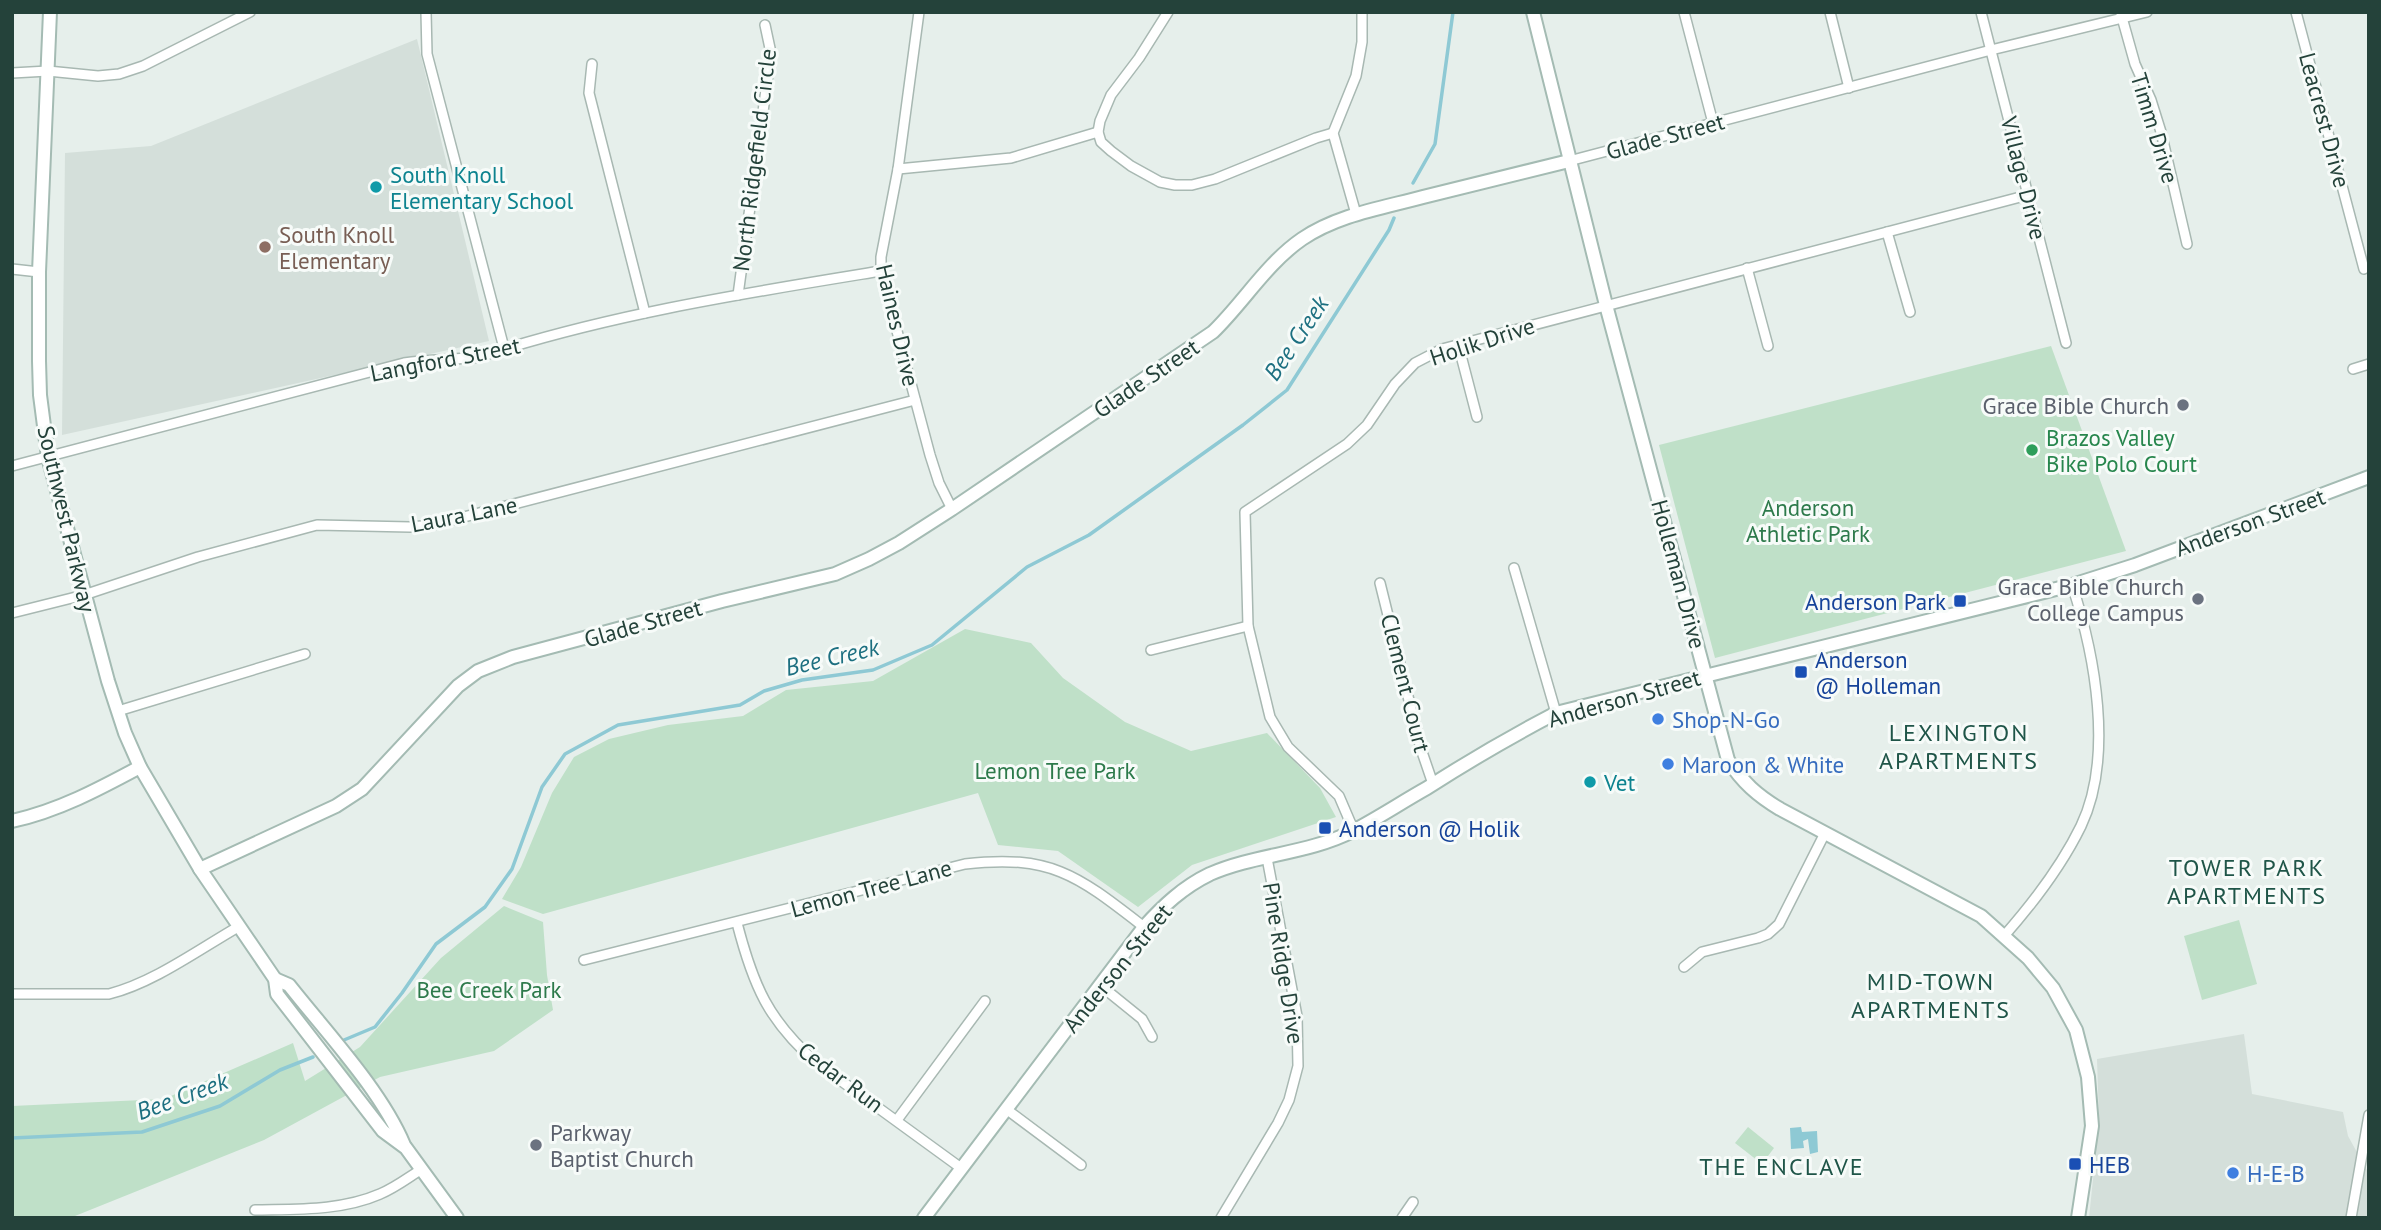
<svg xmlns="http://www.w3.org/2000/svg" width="2381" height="1230" viewBox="0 0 2381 1230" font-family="'PT Sans',sans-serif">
  <rect width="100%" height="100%" fill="#e6efeb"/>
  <!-- built -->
  <g fill="#d4dfda">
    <path d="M417,39l72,302 -427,94 3,-282 86,-7z"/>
    <path d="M2244,1034l8,60 91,18 5,24 21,38v44h-280l10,-97 -2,-62z"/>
  </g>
  <!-- green -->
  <g fill="#bfe0c8">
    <path d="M2051,346l75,205 -411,107 -56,-213z"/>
    <path d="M965,629l66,14 32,35 62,44 66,29 76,-18 53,55 16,29 -144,48 -54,42 -80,-56 -60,-6 -20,-52 -435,121 -41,-15 19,-32 31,-74 22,-36 35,-18 59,-14 75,-9 43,-26 87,-9z"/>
    <path d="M504,906l39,16 4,53 6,35 -59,41 -114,26 -116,63 -194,78h-58v-112l152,-7 129,-56 12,38 55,-34 81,-89z"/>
    <path d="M2239,920l18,64 -55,16 -18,-64z"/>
    <path d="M1748,1127l26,21 -12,16 -27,-21z"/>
  </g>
  <!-- water -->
  <path fill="#8ec9d4" d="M1801,1127l1,5 15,-1 1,21 -8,2 -2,-15 -5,2 1,7 -13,1 -1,-21z"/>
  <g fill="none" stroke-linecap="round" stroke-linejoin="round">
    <!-- stream -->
    <g stroke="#8ec9d4" stroke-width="3.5">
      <path d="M1413,183l22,-39 18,-132"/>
      <path d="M344,1040l31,-13 27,-34 34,-49 49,-37 27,-38 30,-82 23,-33 53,-29 122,-20 24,-14 38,-11 71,-10 59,-25 95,-78 62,-32 154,-110 44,-35 102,-160 5,-12"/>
      <path d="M12,1138l130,-6 78,-26 60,-36 33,-13"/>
    </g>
    <!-- street casing -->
    <g stroke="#a8b8b2" stroke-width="12">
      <g id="street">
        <path d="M426,12l1,42 77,294"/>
        <path d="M919,12l-21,157 -17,88v14l49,184 9,28 13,26"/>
        <path d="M1168,12l-29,46 -28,37 -11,26 -2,11 3,10 10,9 20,15 29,16 15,3h17l23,-6 101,-41 17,-5"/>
        <path d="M1684,12l29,111"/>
        <path d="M1830,12l19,76"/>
        <path d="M1981,12l85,331"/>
        <path d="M2296,12l68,257"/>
        <path d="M2121,14l14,50 16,36 10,32 26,112"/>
        <path d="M592,64l-3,29 56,220"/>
        <path d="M12,73l36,-2 50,5 21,-2 24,-8 107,-54"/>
        <path d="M1569,161l422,-111 156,-38"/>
        <path d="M898,169l113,-11 87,-26"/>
        <path d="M1356,214l-23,-81 23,-57 6,-34v-30"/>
        <path d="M1887,232l23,80"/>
        <path d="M1747,268l21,78"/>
        <path d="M12,269l27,3"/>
        <path d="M738,295l33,-242 -6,-28"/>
        <path d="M1458,344l19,73"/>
        <path d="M2353,369l16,-5"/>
        <path d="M12,466l392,-103c25,-4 50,-3 75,-6 131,-43 267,-64 402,-86"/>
        <path d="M1514,568l42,145"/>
        <path d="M1380,583l41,166 12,35"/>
        <path d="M12,613l72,-18 114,-38 119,-32 93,2 23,-2 482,-125"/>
        <path d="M1151,650l97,-24"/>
        <path d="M118,711l187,-57"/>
        <path d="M1354,831l-15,-35 -51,-49 -18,-30 -22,-91 -3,-114 102,-68 20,-19 28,-41 20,-21 27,-14 586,-154"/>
        <path d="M737,923c16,62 31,98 81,141l143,104"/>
        <path d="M2004,936c30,-34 57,-69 77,-110 33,-69 14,-171 -9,-241"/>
        <path d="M584,960l381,-96c87,-10 113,12 179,63"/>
        <path d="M1684,967l18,-15 56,-14 10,-4 11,-10 46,-91"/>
        <path d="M1100,985l42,34 10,18"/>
        <path d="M12,994h97c44,-11 89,-44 129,-67"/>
        <path d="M1006,1109l75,56"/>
        <path d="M897,1120l88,-119"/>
        <path d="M255,1210c41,-1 86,1 125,-16 15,-6 29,-17 42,-25"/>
        <path d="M1221,1218l57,-95 11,-23 9,-34 -1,-50 -30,-158"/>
        <path d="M1402,1218l11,-16"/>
        <path d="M2351,1218l18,-103"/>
      </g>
    </g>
    <!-- secondary casing -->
    <g stroke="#a4bbb3" stroke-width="16">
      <g id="secondary">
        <path d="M50,12l-11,260v89l1,34 8,62 60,224 17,52 15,34 60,102 75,110 2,15 106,137 23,17 51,70"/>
        <path d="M1533,12l73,293 122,455c14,22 30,36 52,49l201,107 47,42 25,30 23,42 12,47 4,49 -14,92"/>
        <path d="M12,821c46,-10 87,-32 128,-54"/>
        <path d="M200,869l136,-63 26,-17 96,-103 20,-15 35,-14 209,-56 113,-27 34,-15 30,-16 53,-34 261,-177c30,-29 54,-69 89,-93 35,-24 80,-31 121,-42 48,-12 97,-24 146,-36"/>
        <path d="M275,979l14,6c37,47 92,105 115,160"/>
        <path d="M924,1218l220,-291c19,-21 39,-40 66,-53 46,-20 98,-20 143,-43 25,-13 49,-29 74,-43 42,-27 85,-52 129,-75l516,-128 63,-20 234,-88"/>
      </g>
    </g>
    <!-- street -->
    <use href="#street" stroke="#fff" stroke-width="9"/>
    <!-- secondary -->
    <use href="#secondary" stroke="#fff" stroke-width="12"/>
  </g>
  <!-- markers -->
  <g fill="#0f9aa8" stroke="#f7fbf9" stroke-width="2.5">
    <circle cx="376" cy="187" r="7"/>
    <circle cx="1590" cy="782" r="7"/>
  </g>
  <circle fill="#8d6e63" stroke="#f7fbf9" stroke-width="2.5" cx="265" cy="247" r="7"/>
  <g fill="#6b7280" stroke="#f7fbf9" stroke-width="2.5">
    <circle cx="2183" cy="405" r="7"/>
    <circle cx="2198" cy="599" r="7"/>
    <circle cx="536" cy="1145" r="7"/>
  </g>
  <circle fill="#2e9e5b" stroke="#f7fbf9" stroke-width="2.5" cx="2032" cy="450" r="7"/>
  <g fill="#1a4fb4" stroke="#f7fbf9" stroke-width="2.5">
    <rect x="1953" y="594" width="14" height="14" rx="3.5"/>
    <rect x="1794" y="665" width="14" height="14" rx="3.5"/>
    <rect x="1318" y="821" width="14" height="14" rx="3.5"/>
    <rect x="2068" y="1157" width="14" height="14" rx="3.5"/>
  </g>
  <g fill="#3f7fe0" stroke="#f7fbf9" stroke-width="2.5">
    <circle cx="1658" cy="719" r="7"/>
    <circle cx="1668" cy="764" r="7"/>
    <circle cx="2233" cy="1173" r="7"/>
  </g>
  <g text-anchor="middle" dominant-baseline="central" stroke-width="6" stroke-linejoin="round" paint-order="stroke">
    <!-- street labels -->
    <g font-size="23" fill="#24423a" stroke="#f7fbf9">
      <text transform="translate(2325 120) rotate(75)">Leacrest Drive</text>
      <text transform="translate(2155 128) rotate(73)">Timm Drive</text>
      <text transform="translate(1665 136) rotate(-15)">Glade Street</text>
      <text transform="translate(754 160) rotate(-83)">North Ridgefield Circle</text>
      <text transform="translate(2024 178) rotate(76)">Village Drive</text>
      <text transform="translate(898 325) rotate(77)">Haines Drive</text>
      <text transform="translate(1482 341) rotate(-18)">Holik Drive</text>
      <text transform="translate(445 359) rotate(-11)">Langford Street</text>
      <text transform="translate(1146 378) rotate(-34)">Glade Street</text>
      <text transform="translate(464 514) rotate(-11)">Laura Lane</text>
      <text transform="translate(67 519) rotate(77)">Southwest Parkway</text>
      <text transform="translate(2250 522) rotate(-20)">Anderson Street</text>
      <text transform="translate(1679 574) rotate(75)">Holleman Drive</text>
      <text transform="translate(643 623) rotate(-16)">Glade Street</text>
      <text transform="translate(1406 683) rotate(76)">Clement Court</text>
      <text transform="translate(1624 698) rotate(-16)">Anderson Street</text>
      <text transform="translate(871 888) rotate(-15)">Lemon Tree Lane</text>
      <text transform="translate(1284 963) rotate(81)">Pine Ridge Drive</text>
      <text transform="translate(1117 968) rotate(-51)">Anderson Street</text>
      <text transform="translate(841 1077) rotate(37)">Cedar Run</text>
    </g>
    <!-- culture labels -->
    <g font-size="23" fill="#0d838f" stroke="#f7fbf9" text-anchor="start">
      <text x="390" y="174">South Knoll<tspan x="390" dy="26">Elementary School</tspan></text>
      <text x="1604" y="782">Vet</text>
    </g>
    <!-- education labels -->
    <g font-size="23" fill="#785e54" stroke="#f7fbf9" text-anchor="start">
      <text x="279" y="234">South Knoll<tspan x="279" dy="26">Elementary</tspan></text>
    </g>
    <!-- worship labels -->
    <g font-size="23" fill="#5b616d" stroke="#f7fbf9" text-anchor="end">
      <text x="2169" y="405">Grace Bible Church</text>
      <text x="2184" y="586">Grace Bible Church<tspan x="2184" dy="26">College Campus</tspan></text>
      <text x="550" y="1132" text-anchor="start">Parkway<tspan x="550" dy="26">Baptist Church</tspan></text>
    </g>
    <!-- leisure labels -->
    <g font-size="23" fill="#27864d" stroke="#f7fbf9" text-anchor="start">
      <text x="2046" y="437">Brazos Valley<tspan x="2046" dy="26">Bike Polo Court</tspan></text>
    </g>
    <!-- park labels -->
    <g font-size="23" fill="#2d7a4b" stroke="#f7fbf9">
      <text x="1808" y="507">Anderson<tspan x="1808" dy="26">Athletic Park</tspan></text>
      <text x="1055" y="770">Lemon Tree Park</text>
      <text x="489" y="989">Bee Creek Park</text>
    </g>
    <!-- transit labels -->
    <g font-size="23" fill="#164399" stroke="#f7fbf9" text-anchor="start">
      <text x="1946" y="601" text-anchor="end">Anderson Park</text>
      <text x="1815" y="659">Anderson<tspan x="1815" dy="26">@ Holleman</tspan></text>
      <text x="1339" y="828">Anderson @ Holik</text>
      <text x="2089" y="1164">HEB</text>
    </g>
    <!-- shop labels -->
    <g font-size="23" fill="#366cbe" stroke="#f7fbf9" text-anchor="start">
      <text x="1672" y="719">Shop-N-Go</text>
      <text x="1682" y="764">Maroon &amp; White</text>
      <text x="2247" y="1173">H-E-B</text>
    </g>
    <!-- water labels -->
    <g font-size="24" font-style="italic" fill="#1c6f80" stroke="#f7fbf9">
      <text transform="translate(1296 338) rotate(-56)">Bee Creek</text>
      <text transform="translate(832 657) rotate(-13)">Bee Creek</text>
      <text transform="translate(182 1096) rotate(-20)">Bee Creek</text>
    </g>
    <!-- neighbourhood labels -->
    <g font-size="24" letter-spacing="2" fill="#1f5548" stroke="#f7fbf9">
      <text x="1959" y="732">LEXINGTON<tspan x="1959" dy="28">APARTMENTS</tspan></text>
      <text x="2247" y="867">TOWER PARK<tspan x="2247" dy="28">APARTMENTS</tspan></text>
      <text x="1931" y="981">MID-TOWN<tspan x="1931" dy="28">APARTMENTS</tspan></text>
      <text x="1782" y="1166">THE ENCLAVE</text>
    </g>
  </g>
  <!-- border -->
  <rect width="2381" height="1230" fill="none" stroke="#24423a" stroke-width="28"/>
</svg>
